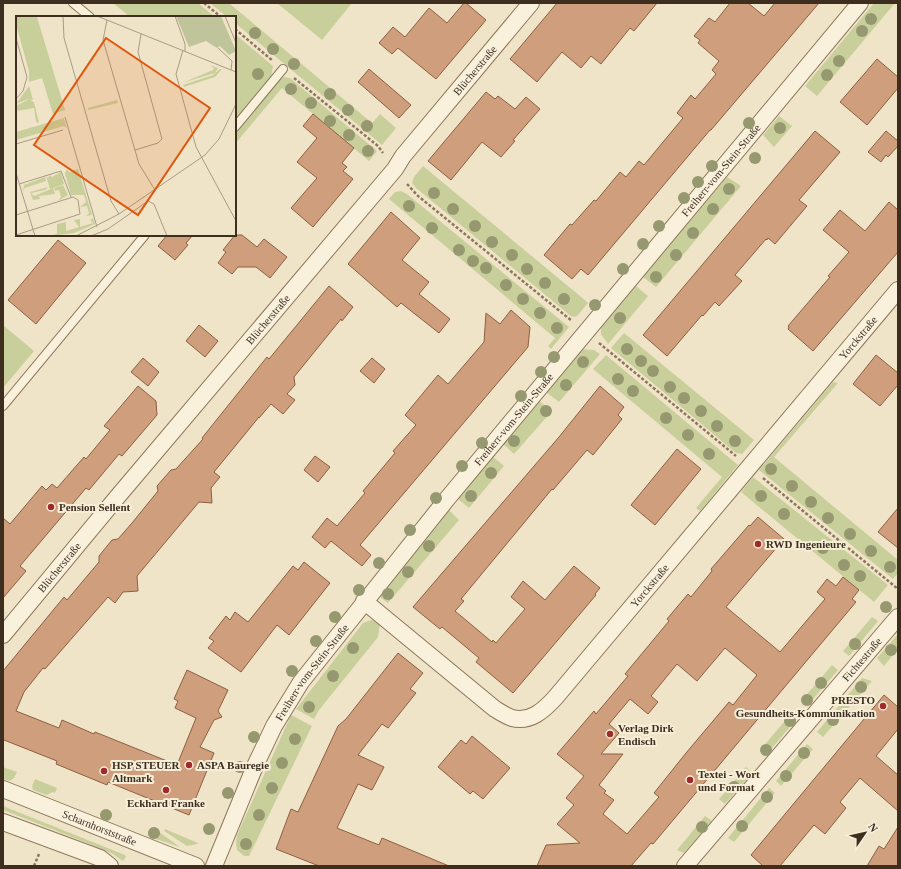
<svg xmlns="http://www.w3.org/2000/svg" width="901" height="869" viewBox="0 0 901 869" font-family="'Times New Roman',serif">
  <rect width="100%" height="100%" fill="#f0e4c8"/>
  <!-- green -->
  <g fill="#c9cf9b">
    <path d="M113,3h85l17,14h-85z"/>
    <path d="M210,3h19l143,120 8,-9 16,14 -14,17 -147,-122v-6h-8z"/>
    <path d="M277,3h75l-30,37z"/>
    <path d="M874,3h21l-78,93 -12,-10z"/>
    <path d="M235,34l38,32 -2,12 -36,45z"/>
    <path d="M284,77l6,1 87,73 -8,10 -87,-73 -47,56v-11l45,-54z"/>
    <path d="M779,116l13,10 -18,21 -11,-12z"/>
    <path d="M423,166l163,135 2,2 -11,13 -5,1 -156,-129 -4,-5 2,-6z"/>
    <path d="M727,177l14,9 -85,101 -13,-10z"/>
    <path d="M401,191l6,3 162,133 -18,22 -3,-3 7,-8 -166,-139 6,-7z"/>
    <path d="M636,286l12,10 -40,48 -7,-10v-7z"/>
    <path d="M3,325l31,26 -31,37z"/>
    <path d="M624,333l130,107 -12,14 -6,-1 -125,-105z"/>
    <path d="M582,349l12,1 6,4 -41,48 -13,-10z"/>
    <path d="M606,355l132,110 -38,46 -4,-3 26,-31 -129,-108z"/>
    <path d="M833,382l5,1 -64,74 124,103v13l-5,6 -134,-109z"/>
    <path d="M539,401l13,10 -38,43 -11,-10z"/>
    <path d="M492,456l12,10 -35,42 -12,-10z"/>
    <path d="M753,477l135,108 -14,17 -133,-110z"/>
    <path d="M448,509l11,11 -71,83 -8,-6 21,-30z"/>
    <path d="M872,617l6,4 -29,35 -6,-5z"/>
    <path d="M371,620l5,1 4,3 -2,13 -59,73 -5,9 -18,-10 67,-86z"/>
    <path d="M898,634v15l-14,17 -7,-8z"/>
    <path d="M832,665l6,5 -30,35 -6,-5z"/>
    <path d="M862,678l10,3 -49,56 -6,-5z"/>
    <path d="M291,715l21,11 -63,130h-5l-7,-6 -1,-8 1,-7z"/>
    <path d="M790,715l6,5 -30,35 -6,-5z"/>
    <path d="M807,744l6,5 -32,37 -5,-5z"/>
    <path d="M3,767l14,5 -3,6 -4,3 -7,-2z"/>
    <path d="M746,767l6,6 -27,31 -6,-5z"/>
    <path d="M35,779l22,9 -2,5 -2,-1 -7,3 -13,-5 -1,-4z"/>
    <path d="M769,788l6,5 -41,49 -6,-4z"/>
    <path d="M3,806l122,49 1,2 -3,4 -10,-7 -26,-11 -84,-33z"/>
    <path d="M705,816l7,5 -28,32 -7,-3z"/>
    <path d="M152,827l3,2 25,18 -33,-11z"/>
    <path d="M165,829l33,14 -1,1 -10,2 -23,-15z"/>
  </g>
  <!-- building -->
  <g fill="#cf9f7d" stroke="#8d5f41" fill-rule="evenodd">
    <path d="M464,3h2l20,17 -50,59 -38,-31 -6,6 -13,-11 14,-16 12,10 24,-29 18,15z"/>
    <path d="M557,3h100l-23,28 -4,-3 -29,36 -10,-8 -10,12 -19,-16 -25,30 -27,-23z"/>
    <path d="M730,3h18l16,13 11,-13h44l-108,127h-1l-122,145 -7,-6 -9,10 -28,-24 26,-31 2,1 22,-25 2,1 24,-29 6,5 13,-16 5,4 39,-47 -6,-5 14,-18 4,4 21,-25 -4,-4 7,-9 -21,-18 2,-3 -6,-4 15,-18 6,4z"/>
    <path d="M877,59l21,18v11l-31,37 -27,-23z"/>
    <path d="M369,69l42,36 -12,13 -41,-36z"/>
    <path d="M486,92l9,7 3,-3 17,13 11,-12 14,12 -27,31 2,1 -14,16 -19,-15 -31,38 -23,-19z"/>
    <path d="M313,114l41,34 -12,15 5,4 -4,4 10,8 -40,48 -22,-19 26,-30 -20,-16 20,-24 -14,-12z"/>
    <path d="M815,131l25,21 -41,48 8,6 -32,38 -7,-6 -1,2 -1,-1 -31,36 7,6 -23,25 -4,-4 -12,14 -1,-1 -35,41 -24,-21z"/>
    <path d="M886,131l12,10v5l-10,11 -2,-2 -5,7 -13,-10z"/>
    <path d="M889,202l9,8v42l-85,99 -25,-22 1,-2 -1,-1 42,-49 -2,-1 21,-24 -26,-22 17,-20 25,21z"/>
    <path d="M391,212l29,26 -18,22 27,22 -10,12 31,25 -11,14 -38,-30 -4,4 -49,-43z"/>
    <path d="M167,235h26l-7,8 2,2 -13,15 -17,-14z"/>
    <path d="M235,235h7l15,12 7,-8 23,18 -17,21 -14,-11h-18l-6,7 -14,-11 8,-11 -3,-2z"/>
    <path d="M58,240l28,23 -50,61 -28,-24z"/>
    <path d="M329,286l24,21 -11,14 -1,-2 -47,58 1,8 -8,9 8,6 -12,14 -12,-10 -12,14v-1l-45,55 6,5 -9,11 1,15 -13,-1 -62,74 1,15 -15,1 -8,11 -7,-6 -63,72 -2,-1 -19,24 -8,19 43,17 3,-8 32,14 1,-2 82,33 19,-47 -21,-10 3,-7 -4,-2 13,-29 41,20 -10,21 4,6 -8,3 -14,27 14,6 -25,62 -81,-33 -1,3 -51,-21 1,-3 -53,-21 -1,1v-70l61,-74 3,3 32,-38v-6l13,-16 6,-1 14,-16 26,-32 -1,-5 14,-16 5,-1 27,-30 -1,-1 65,-81 2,2z"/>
    <path d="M511,310l19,17 -2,20 -168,198 11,10 -9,11 -31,-25 -6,7 -13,-11 15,-19 10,8 28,-33 -2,-2 32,-38 -2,-2 23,-26 -11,-10 33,-40 10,9 36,-42 2,-29 14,11z"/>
    <path d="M199,325l19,16 -13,16 -19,-16z"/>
    <path d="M876,355l22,18v12l-18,21 -27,-22z"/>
    <path d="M143,358l16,14 -11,14 -17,-14z"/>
    <path d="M372,358l13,11 -11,14 -14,-12z"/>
    <path d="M138,386l18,15 1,14 -35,41 -3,-2 -30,36 -3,-2 -66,78 6,5 -23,27v-80l7,6 32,-38 4,4 6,-6 5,4 27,-31 2,2 24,-29 -6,-4z"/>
    <path d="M600,386l24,21 -6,8 4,4 -29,36 -6,-5 -34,40 -1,-1 -91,110 3,2 -9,10 37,31 1,-2 3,3 29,-34 -14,-12 12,-16 22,19 29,-34 26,22 -5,6 1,1 -83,98 -37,-31 3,-4 -37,-31 -2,2 -27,-22 146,-170z"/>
    <path d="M677,449l24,20 -46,56 -24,-20z"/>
    <path d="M315,456l15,11 -12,15 -14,-12z"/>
    <path d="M898,508v40l-20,-16z"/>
    <path d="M758,517l26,22 -58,68 54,45 45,-53 -8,-7 10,-13 9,7 7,-9 16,13 -7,9 4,3 -203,242 -2,-1 -20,23h-94l9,-21 34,-2 -23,-19 17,-19 -8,-7 18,-22 -27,-22 37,-43 2,3 32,-38 -3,-2 44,-53 -2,-2 21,-25 3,3 21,-26 -1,-2 38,-44 1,1zM725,648l32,27 -24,30 -4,-3 -43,51 -32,40 5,4 -32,37 -24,-20 11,-14 -10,-7 2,-2 -7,-6 24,-31h-22l18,-21 -10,-9 21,-25 18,15 10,-12 -7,-6 26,-32 20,17z"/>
    <path d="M304,562l26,21 -41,52 -12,-10 -36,47 -33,-24 6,-7 -5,-3 17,-22 4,4 5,-8 13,10 45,-56 5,4z"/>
    <path d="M398,653l25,20 -13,16 6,4 -28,35 -6,-4 -24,31 26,12 -12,23 -14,-6 -21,44 42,17 3,-7 67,28h-130l-43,-17 15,-40 7,3 40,-86 8,-7z"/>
    <path d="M884,695l14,12v22l-22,27 22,19v36l-38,-33 -20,24 6,6 -21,26 -11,-9 -34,41h-17l-12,-11z"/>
    <path d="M472,736l38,32 -27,31 -10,-8 -3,3 -32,-27 23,-27 5,4z"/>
    <path d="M898,827v39h-31l12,-20 5,3z"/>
  </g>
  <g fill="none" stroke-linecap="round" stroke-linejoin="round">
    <!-- lane casing -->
    <g stroke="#8d765c" stroke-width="10">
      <g id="lane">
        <path d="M73,3l17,14"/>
        <path d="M235,127l48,-58"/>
        <path d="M3,406l142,-171"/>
      </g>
    </g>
    <!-- street casing -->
    <g stroke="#8d765c" stroke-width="18">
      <g id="street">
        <path id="s1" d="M364,601l131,108c5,3 11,7 17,9 18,5 32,-8 43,-20l343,-408"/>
        <path id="s2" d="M3,635l116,-140 276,-326 8,-13 128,-153"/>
        <path id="s3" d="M3,789l193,77"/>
        <path d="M3,822l97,36 10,8"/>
        <path id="s4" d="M214,866l41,-100 19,-40 27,-44 146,-183 413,-496"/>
        <path id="s5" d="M685,866l213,-249"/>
      </g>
    </g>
    <!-- path -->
    <g stroke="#8d765c" stroke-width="2.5" stroke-dasharray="3 2" stroke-linecap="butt">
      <path d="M204,3l17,14"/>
      <path d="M235,29l38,32"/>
      <path d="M294,78l84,68 5,7"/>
      <path d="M407,184l11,12 154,125"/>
      <path d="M599,343l137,113"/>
      <path d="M763,478l135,111"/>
      <path d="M34,866l5,-12"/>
    </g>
    <!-- lane -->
    <use href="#lane" stroke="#faf1dc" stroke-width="8"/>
    <!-- street -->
    <use href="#street" stroke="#faf1dc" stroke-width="16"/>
  </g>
  <!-- trees -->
  <g fill="#96986f">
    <circle cx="871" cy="19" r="6"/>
    <circle cx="862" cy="31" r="6"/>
    <circle cx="255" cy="33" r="6"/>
    <circle cx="273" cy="49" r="6"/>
    <circle cx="839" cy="61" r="6"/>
    <circle cx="294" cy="64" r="6"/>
    <circle cx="258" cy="74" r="6"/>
    <circle cx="827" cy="75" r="6"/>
    <circle cx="291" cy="89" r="6"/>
    <circle cx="330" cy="94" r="6"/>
    <circle cx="311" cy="103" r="6"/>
    <circle cx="348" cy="110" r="6"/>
    <circle cx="330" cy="121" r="6"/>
    <circle cx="749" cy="123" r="6"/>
    <circle cx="367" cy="126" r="6"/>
    <circle cx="780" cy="128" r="6"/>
    <circle cx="349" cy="135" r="6"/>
    <circle cx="368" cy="151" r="6"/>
    <circle cx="755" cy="158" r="6"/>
    <circle cx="712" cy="166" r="6"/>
    <circle cx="698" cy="182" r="6"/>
    <circle cx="729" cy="189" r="6"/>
    <circle cx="434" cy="193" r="6"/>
    <circle cx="684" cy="198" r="6"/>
    <circle cx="409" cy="206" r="6"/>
    <circle cx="453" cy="209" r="6"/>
    <circle cx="713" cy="209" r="6"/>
    <circle cx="475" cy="226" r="6"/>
    <circle cx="659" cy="226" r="6"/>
    <circle cx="432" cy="228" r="6"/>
    <circle cx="693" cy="233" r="6"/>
    <circle cx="492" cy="242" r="6"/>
    <circle cx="643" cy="244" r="6"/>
    <circle cx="459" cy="250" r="6"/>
    <circle cx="512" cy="255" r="6"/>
    <circle cx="676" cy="255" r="6"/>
    <circle cx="473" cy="261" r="6"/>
    <circle cx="486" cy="268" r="6"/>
    <circle cx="527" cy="269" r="6"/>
    <circle cx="623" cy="269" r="6"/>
    <circle cx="656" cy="277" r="6"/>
    <circle cx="545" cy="283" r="6"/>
    <circle cx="506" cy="285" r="6"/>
    <circle cx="523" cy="299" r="6"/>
    <circle cx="564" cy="299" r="6"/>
    <circle cx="595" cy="305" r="6"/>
    <circle cx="540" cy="313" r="6"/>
    <circle cx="620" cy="318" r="6"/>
    <circle cx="557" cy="328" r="6"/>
    <circle cx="627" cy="349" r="6"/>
    <circle cx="554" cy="357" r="6"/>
    <circle cx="641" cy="361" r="6"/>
    <circle cx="583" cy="362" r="6"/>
    <circle cx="653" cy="371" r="6"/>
    <circle cx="541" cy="372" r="6"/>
    <circle cx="618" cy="379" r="6"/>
    <circle cx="566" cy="385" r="6"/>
    <circle cx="670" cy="387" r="6"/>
    <circle cx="633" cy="391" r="6"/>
    <circle cx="521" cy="396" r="6"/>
    <circle cx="684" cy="398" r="6"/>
    <circle cx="546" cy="411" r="6"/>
    <circle cx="701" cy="411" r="6"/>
    <circle cx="666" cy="418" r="6"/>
    <circle cx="717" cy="426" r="6"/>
    <circle cx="688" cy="435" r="6"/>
    <circle cx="514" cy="441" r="6"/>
    <circle cx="735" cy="441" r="6"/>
    <circle cx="482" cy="443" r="6"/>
    <circle cx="709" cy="454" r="6"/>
    <circle cx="462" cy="466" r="6"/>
    <circle cx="771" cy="469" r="6"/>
    <circle cx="491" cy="473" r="6"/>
    <circle cx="792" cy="486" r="6"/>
    <circle cx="471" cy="496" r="6"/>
    <circle cx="761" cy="496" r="6"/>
    <circle cx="436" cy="498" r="6"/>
    <circle cx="811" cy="502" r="6"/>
    <circle cx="784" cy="514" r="6"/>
    <circle cx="828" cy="518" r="6"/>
    <circle cx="410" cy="530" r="6"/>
    <circle cx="850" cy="534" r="6"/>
    <circle cx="429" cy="546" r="6"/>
    <circle cx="823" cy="548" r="6"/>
    <circle cx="871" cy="551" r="6"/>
    <circle cx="379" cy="563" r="6"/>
    <circle cx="844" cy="565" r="6"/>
    <circle cx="890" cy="567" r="6"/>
    <circle cx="408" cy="572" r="6"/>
    <circle cx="860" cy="576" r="6"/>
    <circle cx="359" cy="590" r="6"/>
    <circle cx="388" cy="594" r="6"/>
    <circle cx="886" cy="607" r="6"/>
    <circle cx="335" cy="617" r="6"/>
    <circle cx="316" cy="641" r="6"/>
    <circle cx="855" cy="644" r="6"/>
    <circle cx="353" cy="648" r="6"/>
    <circle cx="891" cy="650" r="6"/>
    <circle cx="292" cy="671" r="6"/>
    <circle cx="333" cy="676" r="6"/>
    <circle cx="821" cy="683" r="6"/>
    <circle cx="861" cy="687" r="6"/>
    <circle cx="807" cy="700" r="6"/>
    <circle cx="309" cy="707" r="6"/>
    <circle cx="833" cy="720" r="6"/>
    <circle cx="790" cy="721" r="6"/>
    <circle cx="254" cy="737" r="6"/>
    <circle cx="295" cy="739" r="6"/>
    <circle cx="766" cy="750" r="6"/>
    <circle cx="804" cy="753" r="6"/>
    <circle cx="282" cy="763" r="6"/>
    <circle cx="240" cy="767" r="6"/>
    <circle cx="786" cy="776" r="6"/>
    <circle cx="734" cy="787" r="6"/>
    <circle cx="272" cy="788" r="6"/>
    <circle cx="228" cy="793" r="6"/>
    <circle cx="767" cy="797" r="6"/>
    <circle cx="106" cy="815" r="6"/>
    <circle cx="259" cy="815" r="6"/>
    <circle cx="742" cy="826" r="6"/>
    <circle cx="702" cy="827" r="6"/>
    <circle cx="209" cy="829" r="6"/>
    <circle cx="154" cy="833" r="6"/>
    <circle cx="246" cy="844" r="6"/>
  </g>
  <!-- markers -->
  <g fill="#9e2a2b" stroke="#f7eed8" stroke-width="1.5">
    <circle cx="51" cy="507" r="4"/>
    <circle cx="758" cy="544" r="4"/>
    <circle cx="883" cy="706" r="4"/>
    <circle cx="610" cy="734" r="4"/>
    <circle cx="189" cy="765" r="4"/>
    <circle cx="104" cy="771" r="4"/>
    <circle cx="690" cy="780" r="4"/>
    <circle cx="166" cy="790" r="4"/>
  </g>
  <g text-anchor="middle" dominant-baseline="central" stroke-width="4" stroke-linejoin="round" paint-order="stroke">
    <!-- street labels -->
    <g font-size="11" fill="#3d2e20" stroke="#f7eed8">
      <text stroke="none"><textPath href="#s2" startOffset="736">Blücherstraße</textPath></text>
      <text stroke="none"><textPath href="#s4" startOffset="866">Freiherr-vom-Stein-Straße</textPath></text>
      <text stroke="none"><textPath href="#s2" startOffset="412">Blücherstraße</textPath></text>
      <text stroke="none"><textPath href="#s1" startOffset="710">Yorckstraße</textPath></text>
      <text stroke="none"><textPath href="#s4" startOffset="542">Freiherr-vom-Stein-Straße</textPath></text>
      <text stroke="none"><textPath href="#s2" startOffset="88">Blücherstraße</textPath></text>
      <text stroke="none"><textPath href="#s1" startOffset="386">Yorckstraße</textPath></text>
      <text stroke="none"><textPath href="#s5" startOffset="272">Fichtestraße</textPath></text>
      <text stroke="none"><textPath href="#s4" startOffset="218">Freiherr-vom-Stein-Straße</textPath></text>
      <text stroke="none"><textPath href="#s3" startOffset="104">Scharnhorststraße</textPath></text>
    </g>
    <!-- poi labels -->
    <g font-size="11" font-weight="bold" fill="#3d2e20" stroke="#f7eed8" text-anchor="start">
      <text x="59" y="507">Pension Sellent</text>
      <text x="766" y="544">RWD Ingenieure</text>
      <text x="875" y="700" text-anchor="end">PRESTO<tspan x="875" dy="13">Gesundheits-Kommunikation</tspan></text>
      <text x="618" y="728">Verlag Dirk<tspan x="618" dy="13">Endisch</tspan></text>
      <text x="112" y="765">HSP STEUER<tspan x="112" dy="13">Altmark</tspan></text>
      <text x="197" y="765">ASPA Bauregie</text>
      <text x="698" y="774">Textei - Wort<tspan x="698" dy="13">und Format</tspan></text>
      <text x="166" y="803" text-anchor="middle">Eckhard Franke</text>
    </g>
  </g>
  <!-- overview -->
  <g transform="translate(16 16)">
    <rect width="220" height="220" fill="#f0e4c8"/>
    <path d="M1,0l20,1 28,93 -12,4 -11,-36 -13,4v-11l-12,-43zM194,49l8,3 -3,5 -33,10 31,-13 1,-2zM204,53h2l-7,8 -31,10 -1,-2 30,-10zM13,70l4,14 -5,-1 -12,5zM13,83l5,3 5,21 -3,-1 -2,-14 -16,3 -2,-5zM101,84l1,3 -30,7v-2zM48,102l3,11 -3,-3 -48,14v-8zM51,153l2,3 9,-3 14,46 -6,1 3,-3 -2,-7 -7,1 6,-5 -2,-7h-13l-6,-22zM45,156l3,12 -14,5 -4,-13 2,2 2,-3 2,2zM29,161l1,4 -21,7 -2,3 1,-6zM47,169l5,10 -10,6 3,-4 -2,-7 -4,1 -1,-3zM32,171l-3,3 -14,3 3,3 19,-8 2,6 -16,2 1,3 -7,1 -3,-8zM77,202l2,6 -21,9 -25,3 8,-2v-10l9,-2v9l13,-4 -5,-7 6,-1v8l13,-4 -3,-3z" fill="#c9cf9b"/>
    <path d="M160,0h45l15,35 -7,4 -9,-9 -3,2 -11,-7 -17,6z" fill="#bfc49a"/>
    <path fill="none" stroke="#a89b85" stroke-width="1" d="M47,0l1,22 47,163 8,13M81,0l139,56M159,0l10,28v7M209,0l11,27M91,4l-4,20 36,124 16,26M0,22l11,39 -4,14 -7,8M202,32l14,13 -1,9M167,34l-7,24 20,73 40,74M49,101l32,110M0,128l47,-14M119,134l23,-7 4,-4 -24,-87 3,-18M0,157l19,63M3,168l42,-13 10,26M0,199l57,-18 5,3 2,14 -64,21M60,220l43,-22 86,-59 14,-16 17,-35M75,220l17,-7 40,-28 6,3 13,32"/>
    <path fill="#df570d" fill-opacity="0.15" stroke="#df570d" stroke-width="2" d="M90,22l104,70 -72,107 -104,-70z"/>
    <rect width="220" height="220" fill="none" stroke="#3d2e20" stroke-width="2"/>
  </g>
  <!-- border -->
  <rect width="901" height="869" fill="none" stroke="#3d2e20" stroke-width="8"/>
  <!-- north arrow -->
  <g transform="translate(865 833) rotate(56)" stroke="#f7eed8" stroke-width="3" paint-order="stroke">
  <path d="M0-3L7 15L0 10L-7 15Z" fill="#3d2e20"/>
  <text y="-6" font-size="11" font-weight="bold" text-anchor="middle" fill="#3d2e20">N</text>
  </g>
</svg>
